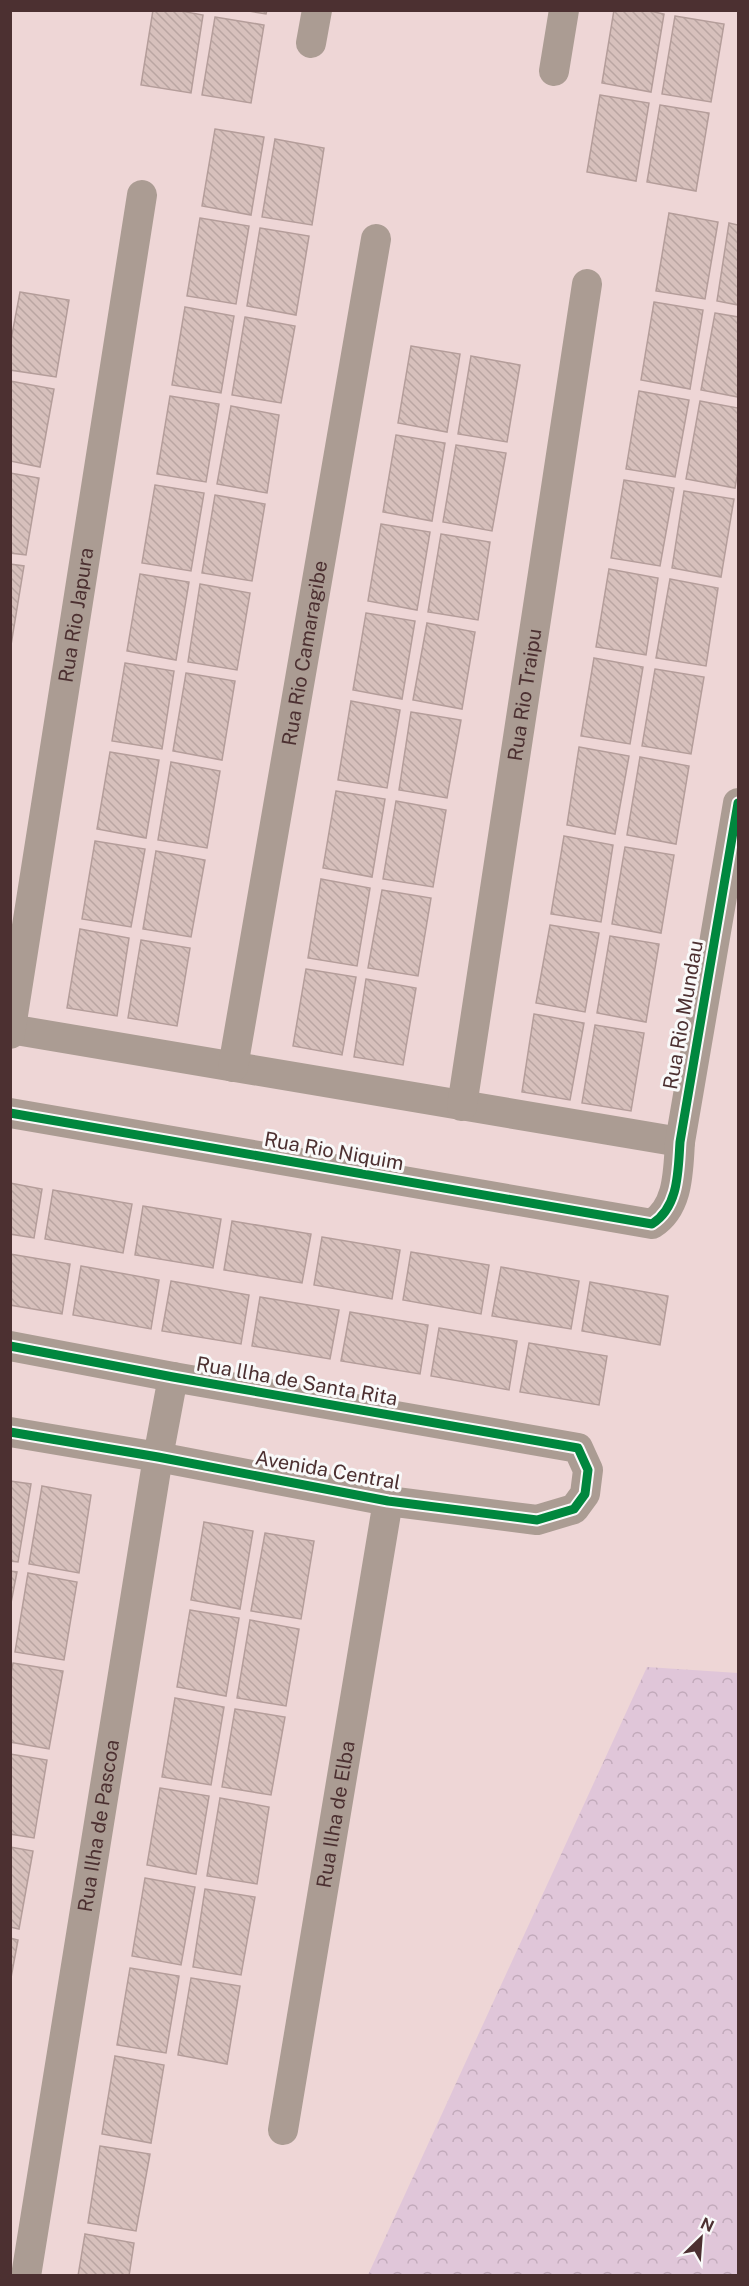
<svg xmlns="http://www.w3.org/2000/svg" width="749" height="2286" viewBox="0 0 749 2286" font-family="'Public Sans',sans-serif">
  <defs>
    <pattern id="forest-crowns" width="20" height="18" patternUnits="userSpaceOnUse" patternTransform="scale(1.5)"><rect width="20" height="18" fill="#e0c6d9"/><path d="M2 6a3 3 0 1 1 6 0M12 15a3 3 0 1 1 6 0" fill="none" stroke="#c2aabb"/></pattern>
    <pattern id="building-back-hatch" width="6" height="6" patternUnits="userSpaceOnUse" patternTransform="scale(1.5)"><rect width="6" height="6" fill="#d7c0bc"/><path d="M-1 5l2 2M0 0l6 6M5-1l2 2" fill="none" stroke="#baa5a2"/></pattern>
  </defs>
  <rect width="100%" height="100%" fill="#eed6d6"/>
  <!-- forest -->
  <path fill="url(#forest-crowns)" d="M647,1667l91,6v602h-370z"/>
  <!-- building -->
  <g fill="url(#building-back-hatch)" stroke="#b49d9a" stroke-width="1.5">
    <path d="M153,10h23l27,5 -12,78 -50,-8z"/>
    <path d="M243,10h24l-1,4z"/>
    <path d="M614,10h31l19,4 -13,78 -49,-9z"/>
    <path d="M675,16l49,8 -13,78 -49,-8z"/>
    <path d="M215,17l49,8 -13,78 -49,-8z"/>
    <path d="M600,95l49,8 -13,78 -49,-9z"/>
    <path d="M660,105l49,8 -13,78 -49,-9z"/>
    <path d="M215,129l49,8 -13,78 -49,-9z"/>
    <path d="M275,139l49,9 -12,77 -50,-8z"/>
    <path d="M669,213l49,9 -13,77 -49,-8z"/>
    <path d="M200,218l49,8 -13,78 -49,-8z"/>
    <path d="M729,223l9,2v80l-21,-4z"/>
    <path d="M260,228l49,8 -13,79 -49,-9z"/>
    <path d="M20,292l49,8 -13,77 -46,-7v-25z"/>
    <path d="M654,302l49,8 -13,79 -49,-9z"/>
    <path d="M185,307l49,9 -13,77 -49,-8z"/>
    <path d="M715,313l23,4v80l-37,-7z"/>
    <path d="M245,317l50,9 -14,77 -49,-8z"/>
    <path d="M411,346l49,8 -13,78 -49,-9z"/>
    <path d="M471,356l49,9 -13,77 -49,-8z"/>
    <path d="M10,381l44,8 -14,78 -30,-6z"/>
    <path d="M639,391l50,9 -14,77 -49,-8z"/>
    <path d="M170,396l49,8 -13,78 -49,-8z"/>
    <path d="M700,401l38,7v62l-3,18 -49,-9z"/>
    <path d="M231,406l48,9 -12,78 -50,-9z"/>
    <path d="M396,435l49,8 -13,78 -49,-9z"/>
    <path d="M456,445l50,8 -14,78 -49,-9z"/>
    <path d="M10,473l29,5 -13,77 -16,-2z"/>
    <path d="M624,480l50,8 -14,78 -49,-8z"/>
    <path d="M155,485l49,8 -13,78 -49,-8z"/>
    <path d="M684,491l50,8 -13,78 -49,-9z"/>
    <path d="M215,495l50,9 -13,77 -50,-8z"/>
    <path d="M381,524l49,8 -13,78 -49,-9z"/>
    <path d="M441,534l49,8 -12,78 -50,-8z"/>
    <path d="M10,564l14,2 -13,79h-1z"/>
    <path d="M609,569l49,9 -12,77 -50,-8z"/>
    <path d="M140,574l49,8 -13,78 -49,-9z"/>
    <path d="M670,579l48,9 -12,78 -50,-8z"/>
    <path d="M200,584l50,9 -13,77 -49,-8z"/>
    <path d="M366,613l49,8 -13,78 -49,-9z"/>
    <path d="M427,623l48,9 -13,77 -49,-9z"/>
    <path d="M594,658l49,9 -13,77 -49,-8z"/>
    <path d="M125,663l49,8 -12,78 -50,-8z"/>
    <path d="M655,669l49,8 -13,77 -49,-8z"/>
    <path d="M186,673l49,8 -13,79 -49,-9z"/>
    <path d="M351,701l49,9 -13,78 -49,-8z"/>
    <path d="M411,712l50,8 -14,78 -48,-8z"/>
    <path d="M579,747l50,9 -14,78 -48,-9z"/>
    <path d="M110,752l49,8 -13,78 -49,-9z"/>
    <path d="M640,757l49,9 -13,78 -49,-9z"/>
    <path d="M171,762l49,9 -13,77 -49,-8z"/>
    <path d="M336,791l49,8 -13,78 -49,-9z"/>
    <path d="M396,801l50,9 -13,77 -50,-8z"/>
    <path d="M564,836l49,9 -12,77 -50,-8z"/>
    <path d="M95,841l50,8 -14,78 -49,-8z"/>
    <path d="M625,847l49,8 -13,78 -49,-9z"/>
    <path d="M156,851l49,9 -14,77 -48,-8z"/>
    <path d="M321,879l49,9 -13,78 -49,-8z"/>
    <path d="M382,890l49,8 -13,78 -50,-8z"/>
    <path d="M550,925l49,8 -14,79 -49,-9z"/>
    <path d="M80,929l49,9 -12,78 -50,-8z"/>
    <path d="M610,936l49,8 -13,78 -49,-9z"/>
    <path d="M141,940l49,8 -13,78 -49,-8z"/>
    <path d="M306,969l50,8 -14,78 -49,-9z"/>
    <path d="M366,979l50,9 -13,77 -49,-8z"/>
    <path d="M534,1014l50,9 -14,77 -48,-8z"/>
    <path d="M595,1025l49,8 -13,78 -49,-8z"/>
    <path d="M10,1183l32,6 -8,49 -24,-4z"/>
    <path d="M53,1190l79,14 -9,49 -78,-14z"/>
    <path d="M143,1206l78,13 -8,49 -78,-13z"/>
    <path d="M232,1221l79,13 -9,49 -78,-13z"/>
    <path d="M322,1237l78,13 -8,49 -78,-14z"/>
    <path d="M411,1252l78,13 -8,49 -78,-14z"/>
    <path d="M10,1254l60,10 -8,50 -52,-9z"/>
    <path d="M81,1266l78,14 -8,49 -78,-14z"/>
    <path d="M501,1267l78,14 -8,48 -79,-13z"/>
    <path d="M171,1281l78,14 -8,49 -79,-13z"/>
    <path d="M590,1282l78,14 -8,49 -78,-14z"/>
    <path d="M260,1297l79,13 -9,49 -78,-13z"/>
    <path d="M350,1312l78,13 -8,49 -79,-13z"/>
    <path d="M439,1328l78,13 -8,49 -78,-14z"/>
    <path d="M529,1343l78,13 -8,49 -79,-13z"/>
    <path d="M10,1481l21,3 -13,78 -8,-1z"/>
    <path d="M42,1486l49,9 -12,78 -50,-9z"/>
    <path d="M204,1522l49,9 -13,78 -49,-9z"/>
    <path d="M265,1533l49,8 -13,78 -50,-8z"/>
    <path d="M10,1571l7,1 -7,36z"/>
    <path d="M28,1573l49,9 -13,78 -49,-8z"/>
    <path d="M190,1610l49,8 -13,78 -49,-9z"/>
    <path d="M250,1620l49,9 -13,77 -49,-8z"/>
    <path d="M13,1663l50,8 -14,78 -39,-7v-64z"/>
    <path d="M175,1698l49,9 -13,78 -49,-8z"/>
    <path d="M235,1709l50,8 -14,78 -49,-8z"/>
    <path d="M10,1754l37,6 -13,78 -24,-4z"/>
    <path d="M160,1788l49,8 -13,78 -49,-9z"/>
    <path d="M220,1798l49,9 -12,77 -50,-8z"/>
    <path d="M10,1847l23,4 -14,78 -9,-2z"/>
    <path d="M145,1878l50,9 -14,78 -49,-9z"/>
    <path d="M205,1889l50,8 -14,78 -48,-8z"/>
    <path d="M10,1938l8,2 -8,43z"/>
    <path d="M130,1968l49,8 -13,77 -49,-8z"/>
    <path d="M191,1978l49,8 -13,78 -49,-9z"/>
    <path d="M115,2056l49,9 -13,78 -49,-9z"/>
    <path d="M100,2146l50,8 -14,77 -48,-8z"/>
    <path d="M85,2234l49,9 -5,33h-51z"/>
  </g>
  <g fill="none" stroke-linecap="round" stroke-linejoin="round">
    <!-- minor -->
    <g stroke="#ab9c93" stroke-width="30">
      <path d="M311,43l6,-33"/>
      <path d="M554,71l10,-61"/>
      <path d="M10,1029l670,113"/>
      <path id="s1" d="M10,1034l132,-839"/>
      <path id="s2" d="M233,1067l143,-828"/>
      <path id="s3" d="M462,1106l125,-822"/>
      <path d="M10,1113l642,111c27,-17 26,-53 28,-82l58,-339"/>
      <path d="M10,1346l163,31 405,71 10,22 -3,24 -11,15 -37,11 -149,-19 -230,-44 -148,-25"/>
      <path id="s4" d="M283,2130l105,-629"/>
      <path id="s5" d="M26,2276l132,-819 15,-80"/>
    </g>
    <!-- cycleway casing -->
    <g stroke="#f9f9f9" stroke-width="13">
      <g id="cycleway">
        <path d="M10,1113l642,111c27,-17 26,-53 28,-82l58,-339"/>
        <path d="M10,1346l163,31 405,71 10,22 -3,24 -11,15 -37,11 -149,-19 -230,-44 -148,-25"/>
      </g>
    </g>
    <!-- cycleway -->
    <use href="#cycleway" stroke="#00873e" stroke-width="9"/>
  </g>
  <g text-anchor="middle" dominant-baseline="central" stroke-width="6" stroke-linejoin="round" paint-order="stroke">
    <!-- street labels -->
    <g font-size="20" fill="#4c3031" stroke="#f9f9f9">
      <text stroke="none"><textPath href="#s1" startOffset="424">Rua Rio Japura</textPath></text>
      <text stroke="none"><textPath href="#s2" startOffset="420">Rua Rio Camaragibe</textPath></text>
      <text stroke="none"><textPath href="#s3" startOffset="416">Rua Rio Traipu</textPath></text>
      <text transform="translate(683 1015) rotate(-80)">Rua Rio Mundau</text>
      <text transform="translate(334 1151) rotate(10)">Rua Rio Niquim</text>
      <text transform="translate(297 1381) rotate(10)">Rua llha de Santa Rita</text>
      <text transform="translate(328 1470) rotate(10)">Avenida Central</text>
      <text stroke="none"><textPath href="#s4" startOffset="320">Rua Ilha de Elba</textPath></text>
      <text stroke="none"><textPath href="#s5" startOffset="456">Rua Ilha de Pascoa</textPath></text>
    </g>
  </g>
  <!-- border -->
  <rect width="749" height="2286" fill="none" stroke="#4c3031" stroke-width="24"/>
  <!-- north arrow -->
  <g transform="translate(701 2238) rotate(25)" stroke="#f9f9f9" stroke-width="4.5" paint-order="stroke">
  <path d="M0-4.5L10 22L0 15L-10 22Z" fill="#4c3031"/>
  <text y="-9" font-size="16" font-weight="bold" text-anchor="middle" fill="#4c3031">N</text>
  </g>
</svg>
